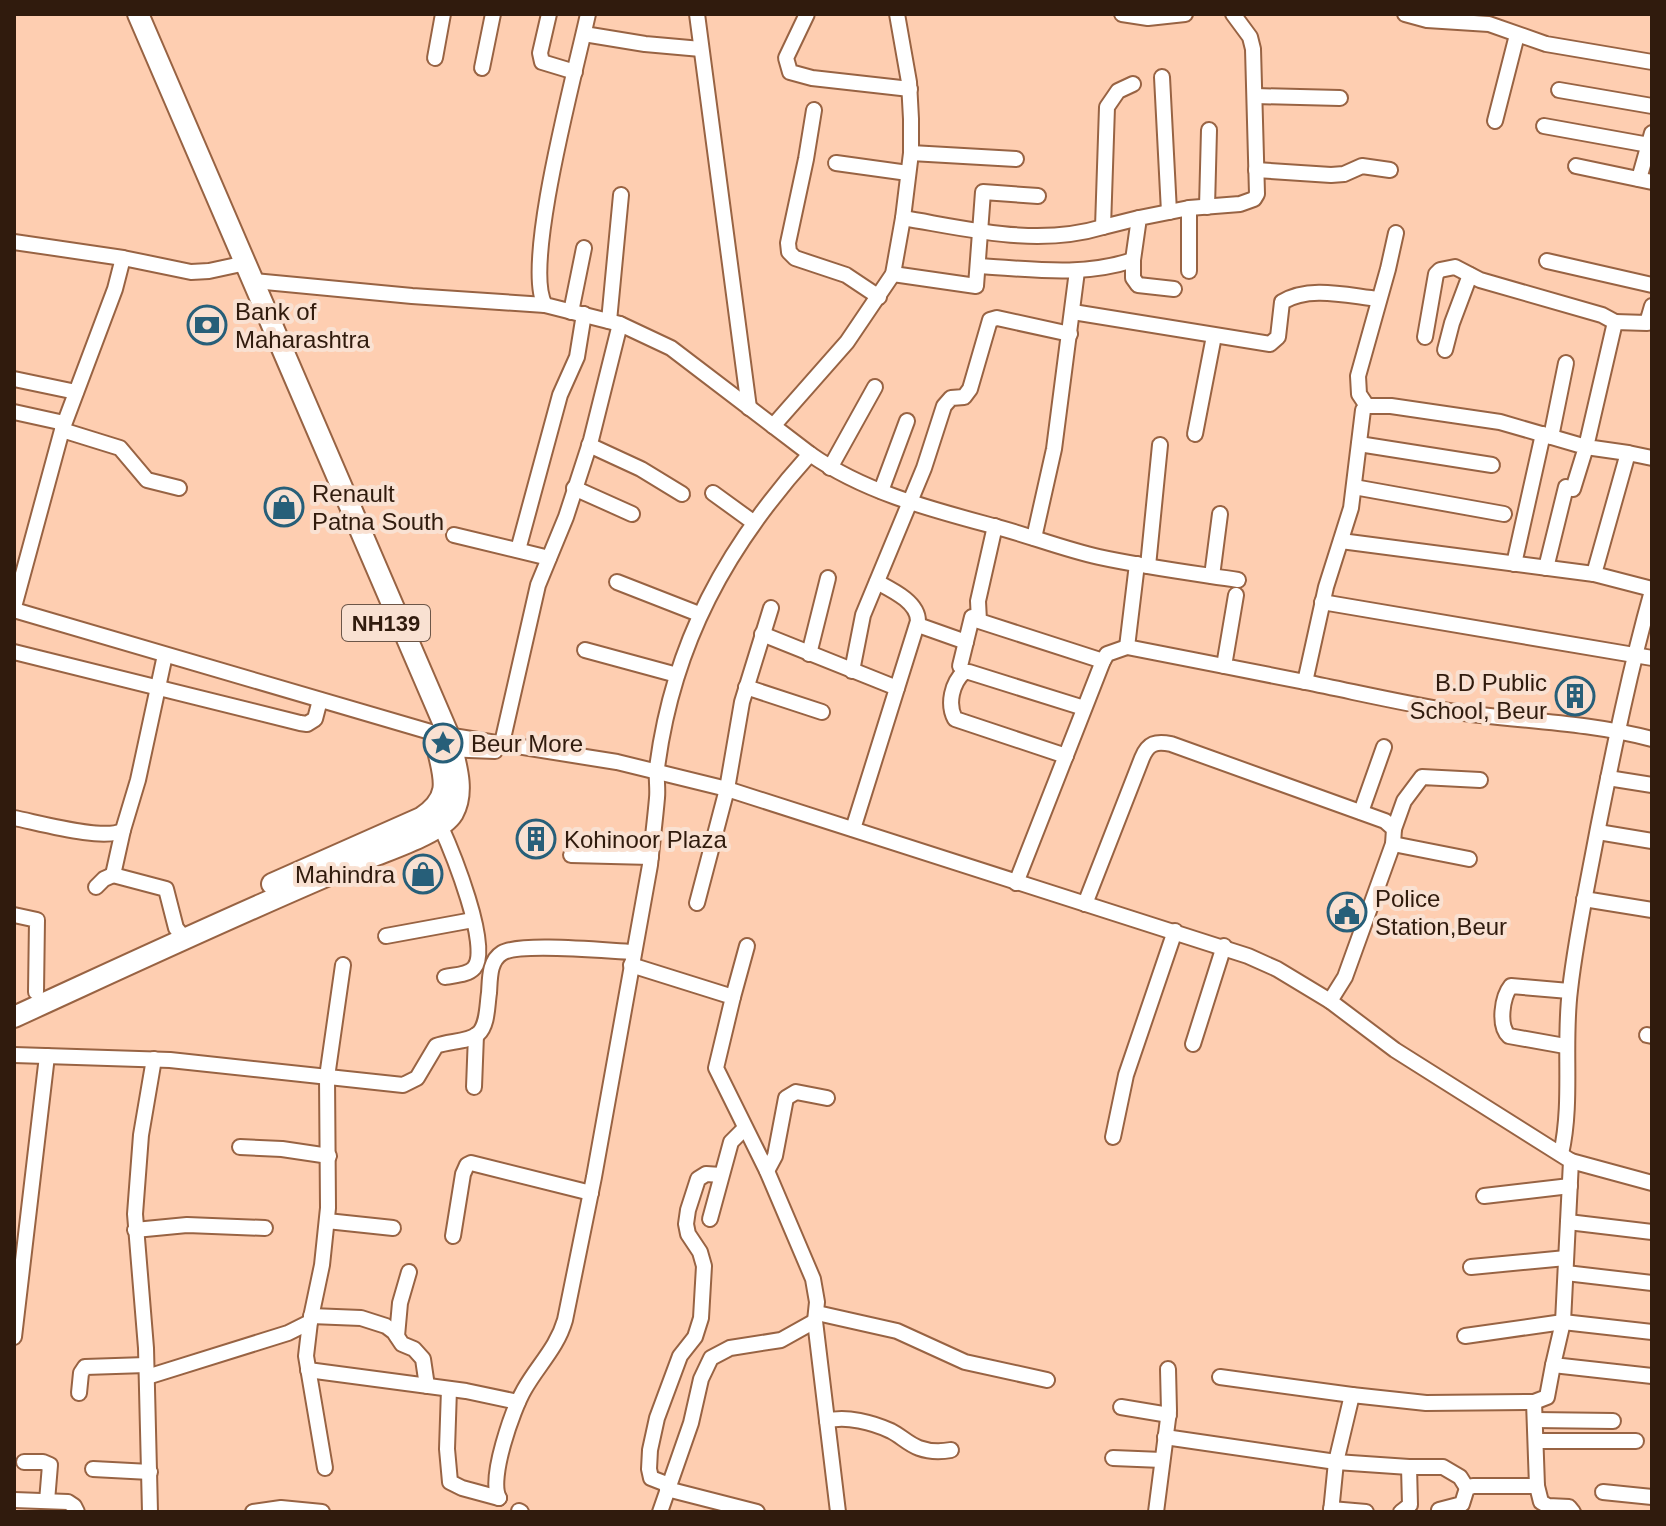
<svg xmlns="http://www.w3.org/2000/svg" width="1666" height="1526" viewBox="0 0 1666 1526" font-family="Helvetica,sans-serif">
  <rect width="100%" height="100%" fill="#feceb1"/>
  <g fill="none" stroke-linecap="round" stroke-linejoin="round">
    <!-- minor casing -->
    <g stroke="#986343" stroke-width="18">
      <g id="minor">
        <path d="M549,14l-9,39 2,9 33,10"/>
        <path d="M588,14c-11,52 -66,252 -43,291l75,19 51,24 139,106c54,38 120,55 183,72 35,9 70,23 106,31 46,10 93,16 139,23"/>
        <path d="M697,14l52,394"/>
        <path d="M807,14l-21,44 4,14 22,6 98,11"/>
        <path d="M1122,14l26,4 37,-4"/>
        <path d="M1405,14l22,6 62,4 57,20 106,18"/>
        <path d="M584,34l61,10 56,5"/>
        <path d="M435,58l8,-44"/>
        <path d="M482,68l11,-54"/>
        <path d="M1162,77l7,135"/>
        <path d="M1559,90l93,16"/>
        <path d="M1255,96l85,2"/>
        <path d="M814,110l-8,49 -18,84 1,9 6,6 51,17 33,22"/>
        <path d="M1495,121l22,-86"/>
        <path d="M1544,126l105,19"/>
        <path d="M911,153l105,6"/>
        <path d="M836,163l72,10"/>
        <path d="M1576,166l76,16"/>
        <path d="M1256,170l75,5 13,-1 18,-8 28,4"/>
        <path d="M1639,179l13,-46"/>
        <path d="M1207,207l2,-77"/>
        <path d="M1189,208v63"/>
        <path d="M903,218c66,11 134,29 200,9l4,-120 11,-16 15,-7"/>
        <path d="M1103,227l36,-9"/>
        <path d="M14,242l109,16 68,14 18,-1 37,-8"/>
        <path d="M1133,260v18l5,7 36,4"/>
        <path d="M1547,261l105,24"/>
        <path d="M978,266c53,3 104,11 155,-6l6,-42 50,-10 51,-4 14,-5 3,-5 -4,-145 -3,-12 -17,-23"/>
        <path d="M893,274l83,12 7,-94 55,4"/>
        <path d="M254,281l158,15 133,9"/>
        <path d="M571,312l13,-64"/>
        <path d="M1073,312l197,32 8,-7 4,-35c28,-17 66,-6 97,-3"/>
        <path d="M609,321l12,-126"/>
        <path d="M1425,337l11,-63 4,-4 15,-3 25,13 122,35 13,7"/>
        <path d="M1445,350l7,-27 18,-48"/>
        <path d="M14,379l62,13"/>
        <path d="M1367,406l-8,-12 -1,-18 30,-107 8,-36"/>
        <path d="M14,412l50,11"/>
        <path d="M773,426l74,-84 46,-68 10,-56 8,-65v-34l-2,-37 -12,-68"/>
        <path d="M62,430l58,18 27,32 32,8"/>
        <path d="M1195,434l19,-98"/>
        <path d="M1551,437l15,-74"/>
        <path d="M1359,444l133,21"/>
        <path d="M589,445l52,24 41,25"/>
        <path d="M1628,453l-42,-6 29,-125 32,1 5,-17"/>
        <path d="M1652,458l-24,-5 -34,121 58,15"/>
        <path d="M830,468l45,-81"/>
        <path d="M1354,487l150,27"/>
        <path d="M574,488l58,26"/>
        <path d="M881,491l26,-70"/>
        <path d="M713,493l40,29"/>
        <path d="M995,526l-17,75 1,20 124,40"/>
        <path d="M454,535l95,23"/>
        <path d="M1034,538l20,-89 23,-178"/>
        <path d="M1341,541l253,33"/>
        <path d="M518,550l42,-155 17,-38 7,-43"/>
        <path d="M1137,564l-10,83 97,19"/>
        <path d="M1514,564l29,-130"/>
        <path d="M1148,566l12,-121"/>
        <path d="M1546,568l20,-81"/>
        <path d="M1212,576l8,-62"/>
        <path d="M617,582l82,32"/>
        <path d="M1236,595l-12,71 81,16 21,-95 25,-79 12,-98 4,-4h24l109,16 86,25 -13,42"/>
        <path d="M1322,602l330,56"/>
        <path d="M14,607l48,-177 53,-141 8,-31"/>
        <path d="M14,610l420,123 183,29 110,27 521,167 29,13 53,32 65,49 176,111 -8,161 -10,43 99,11"/>
        <path d="M918,625l48,17"/>
        <path d="M762,634l135,54"/>
        <path d="M585,650l92,25"/>
        <path d="M14,652l286,71 7,1 8,-5 5,-19"/>
        <path d="M809,654l19,-76"/>
        <path d="M960,666l12,-49"/>
        <path d="M852,671l11,-56 61,-147 20,-62 7,-8 13,-1 6,-8 20,-69 7,-2 73,16"/>
        <path d="M1305,682c50,10 101,22 151,30 66,9 131,10 196,27"/>
        <path d="M746,687l76,25"/>
        <path d="M502,743l36,-158 28,-68 25,-77 29,-116"/>
        <path d="M444,749l51,2"/>
        <path d="M1066,756l-111,-37c-8,-15 -3,-36 9,-47h5l115,36"/>
        <path d="M1608,778l44,7"/>
        <path d="M1361,812l23,-65"/>
        <path d="M14,818c22,4 92,24 109,12l15,-50 27,-125"/>
        <path d="M440,825c11,24 52,123 34,143 -6,7 -20,7 -29,9"/>
        <path d="M853,829l65,-208c0,-19 -26,-31 -41,-39"/>
        <path d="M1394,829l10,-28 18,-24 58,3"/>
        <path d="M123,830l-10,45 53,14 10,39 9,11"/>
        <path d="M1598,832l54,9"/>
        <path d="M1393,844l76,15"/>
        <path d="M571,855l80,2"/>
        <path d="M1016,883l87,-222 4,-7 20,-7"/>
        <path d="M96,887l8,-8 9,-4"/>
        <path d="M1584,899l68,11"/>
        <path d="M697,903l30,-114 15,-87 29,-94"/>
        <path d="M1085,904l57,-146c6,-15 14,-17 29,-14l214,77 9,8 -1,15 -48,133 -15,24"/>
        <path d="M14,915l23,5 -1,72"/>
        <path d="M386,936l87,-16"/>
        <path d="M631,965l102,32 -17,71 51,103 46,108 4,23 -2,19 23,191"/>
        <path d="M733,997l14,-51"/>
        <path d="M1647,1035l5,1"/>
        <path d="M1193,1044l31,-98"/>
        <path d="M1565,1046l-56,-10c-11,-10 -7,-39 2,-50l58,5"/>
        <path d="M14,1055l156,5 233,25 14,-7 19,-32c13,-5 32,-4 42,-12 10,-9 9,-29 11,-41 1,-14 0,-32 13,-40 18,-11 106,-2 131,-1"/>
        <path d="M474,1087l2,-52"/>
        <path d="M1113,1137l13,-62 49,-144"/>
        <path d="M240,1147l42,2 47,7"/>
        <path d="M1561,1154c12,-53 2,-109 9,-164 6,-54 18,-108 28,-162 16,-80 32,-159 54,-237"/>
        <path d="M1571,1161l81,22"/>
        <path d="M767,1171l8,-15 11,-58 10,-6 31,6"/>
        <path d="M1484,1196l86,-10"/>
        <path d="M710,1219l21,-77 14,-14"/>
        <path d="M327,1221l66,7"/>
        <path d="M1568,1222l84,10"/>
        <path d="M135,1230l52,-5 78,3"/>
        <path d="M453,1236l10,-62 4,-9 4,-2 120,30"/>
        <path d="M1471,1267l95,-9"/>
        <path d="M1566,1273l86,10"/>
        <path d="M817,1313l80,18 68,31 82,18"/>
        <path d="M311,1316l50,2 25,8 8,6 8,12 12,5 9,10 4,27"/>
        <path d="M310,1322l-4,34 19,112"/>
        <path d="M397,1336l3,-33 9,-31"/>
        <path d="M1465,1336l98,-14 89,10"/>
        <path d="M14,1337l33,-281"/>
        <path d="M308,1370l158,21 52,11"/>
        <path d="M147,1377l141,-44 22,-11 12,-57 6,-57 -1,-131 16,-112"/>
        <path d="M1220,1377l132,18"/>
        <path d="M449,1389l-2,60 3,33 12,6 37,10"/>
        <path d="M79,1393l2,-20 4,-6 61,-2"/>
        <path d="M1534,1402l3,84 4,16 7,4 21,1 4,5"/>
        <path d="M1121,1407l48,8"/>
        <path d="M1535,1420l78,1"/>
        <path d="M827,1421c18,-6 47,2 64,10 10,5 17,13 28,17 11,4 21,4 32,2"/>
        <path d="M1165,1437l171,25 73,5h34l17,10 7,11"/>
        <path d="M1536,1441h100"/>
        <path d="M1113,1458l49,2"/>
        <path d="M24,1462h19l7,3 -3,36"/>
        <path d="M93,1469l57,3"/>
        <path d="M669,1485l-18,-7 -2,-9 1,-19 7,-32 23,-62 15,-19 6,-19 3,-52 -4,-14 -12,-18 -2,-10 2,-14 10,-31 8,-5 15,1"/>
        <path d="M667,1489l90,23"/>
        <path d="M1603,1492l49,5"/>
        <path d="M499,1498c-11,-19 14,-89 25,-108 14,-25 33,-42 41,-70l29,-143 56,-312c2,-22 5,-44 7,-67 1,-10 -1,-20 0,-30 16,-125 70,-222 153,-314"/>
        <path d="M14,1500l54,2 6,4 3,6"/>
        <path d="M1331,1509l35,3"/>
        <path d="M1439,1510l23,-6 5,-16 6,-2h64"/>
        <path d="M519,1511l2,1"/>
        <path d="M150,1512l-4,-164 -11,-134 6,-79 13,-76"/>
        <path d="M253,1512l28,-4 41,4"/>
        <path d="M660,1512l31,-89 10,-44 10,-21 19,-10 51,-8 34,-19"/>
        <path d="M1156,1512l13,-101 -1,-42"/>
        <path d="M1331,1512l5,-50 16,-67 74,8 108,-1 13,-5 6,-32"/>
        <path d="M1401,1512l9,-7 -1,-38"/>
      </g>
    </g>
    <!-- highway casing -->
    <g stroke="#986343" stroke-width="24">
      <g id="highway">
        <path d="M272,884l149,-66c29,-19 25,-36 17,-67"/>
        <path d="M14,1017c118,-54 235,-109 355,-159 21,-9 72,-25 84,-45 13,-23 1,-54 -4,-77l-311,-722"/>
      </g>
    </g>
    <!-- minor -->
    <use href="#minor" stroke="#fff" stroke-width="14"/>
    <!-- highway -->
    <use href="#highway" stroke="#fff" stroke-width="20"/>
  </g>
  <!-- icons -->
  <defs>
    <g id="bank-ring" transform="scale(2)"><circle r="9.5" fill="#f9e1d2" stroke="#275f79" stroke-width="1.5"/><path d="M-6-4H6V4H-6ZM0-2.3a2.3 2.3 0 1 0 0 4.6a2.3 2.3 0 1 0 0-4.6Z" fill="#275f79"/></g>
    <g id="shop-ring" transform="scale(2)"><circle r="9.5" fill="#f9e1d2" stroke="#275f79" stroke-width="1.5"/><path d="M-5-2.5h2.3a2.7 3.5 0 0 1 5.4 0H5L5.5 6h-11ZM-1.5-2.5h3a1.5 2.3 0 0 0-3 0Z" fill="#275f79"/></g>
    <g id="building-ring" transform="scale(2)"><circle r="9.5" fill="#f9e1d2" stroke="#275f79" stroke-width="1.5"/><path d="M-4-6H4V6H1V3H-1V6H-4ZM-2.5-4.3h1.7v1.8h-1.7ZM.8-4.3h1.7v1.8H.8ZM-2.5-1h1.7V.8h-1.7ZM.8-1h1.7V.8H.8Z" fill="#275f79"/></g>
    <g id="sight-ring" transform="scale(2)"><circle r="9.5" fill="#f9e1d2" stroke="#275f79" stroke-width="1.5"/><path d="M0-6L1.8-2.2L6-1.7L2.9 1.2L3.7 5.4L0 3.3L-3.7 5.4L-2.9 1.2L-6-1.7L-1.8-2.2Z" fill="#275f79"/></g>
    <g id="civic-ring" transform="scale(2)"><circle r="9.5" fill="#f9e1d2" stroke="#275f79" stroke-width="1.5"/><path d="M-.6-6.5H3V-4.5H.6V-3L4-1V1h2V6H-6V1h2V-1L-.6-3ZM-1.2 2.5V6h2.4V2.5Z" fill="#275f79"/></g>
  </defs>
  <g fill-rule="evenodd">
    <use href="#bank-ring" x="207" y="325"/>
    <use href="#shop-ring" x="284" y="507"/>
    <use href="#building-ring" x="1575" y="696"/>
    <use href="#sight-ring" x="443" y="743"/>
    <use href="#building-ring" x="536" y="839"/>
    <use href="#shop-ring" x="423" y="874"/>
    <use href="#civic-ring" x="1347" y="912"/>
  </g>
  <g text-anchor="middle" dominant-baseline="central" stroke-width="8" stroke-linejoin="round" paint-order="stroke">
    <!-- shield labels -->
    <rect fill="#f9e1d2" stroke="#6c5648" stroke-width="2" x="342" y="605" width="88" height="36" rx="6"/>
    <g font-size="22" font-weight="bold" fill="#301b0d">
      <text x="386" y="623">NH139</text>
    </g>
    <!-- poi labels -->
    <g font-size="24" fill="#301b0d" stroke="#f9e1d2" text-anchor="start">
      <text x="235" y="311">Bank of<tspan x="235" dy="28">Maharashtra</tspan></text>
      <text x="312" y="493">Renault<tspan x="312" dy="28">Patna South</tspan></text>
      <text x="1547" y="682" text-anchor="end">B.D Public<tspan x="1547" dy="28">School, Beur</tspan></text>
      <text x="471" y="743">Beur More</text>
      <text x="564" y="839">Kohinoor Plaza</text>
      <text x="395" y="874" text-anchor="end">Mahindra</text>
      <text x="1375" y="898">Police<tspan x="1375" dy="28">Station,Beur</tspan></text>
    </g>
  </g>
  <!-- border -->
  <rect width="1666" height="1526" fill="none" stroke="#301b0d" stroke-width="32"/>
</svg>
